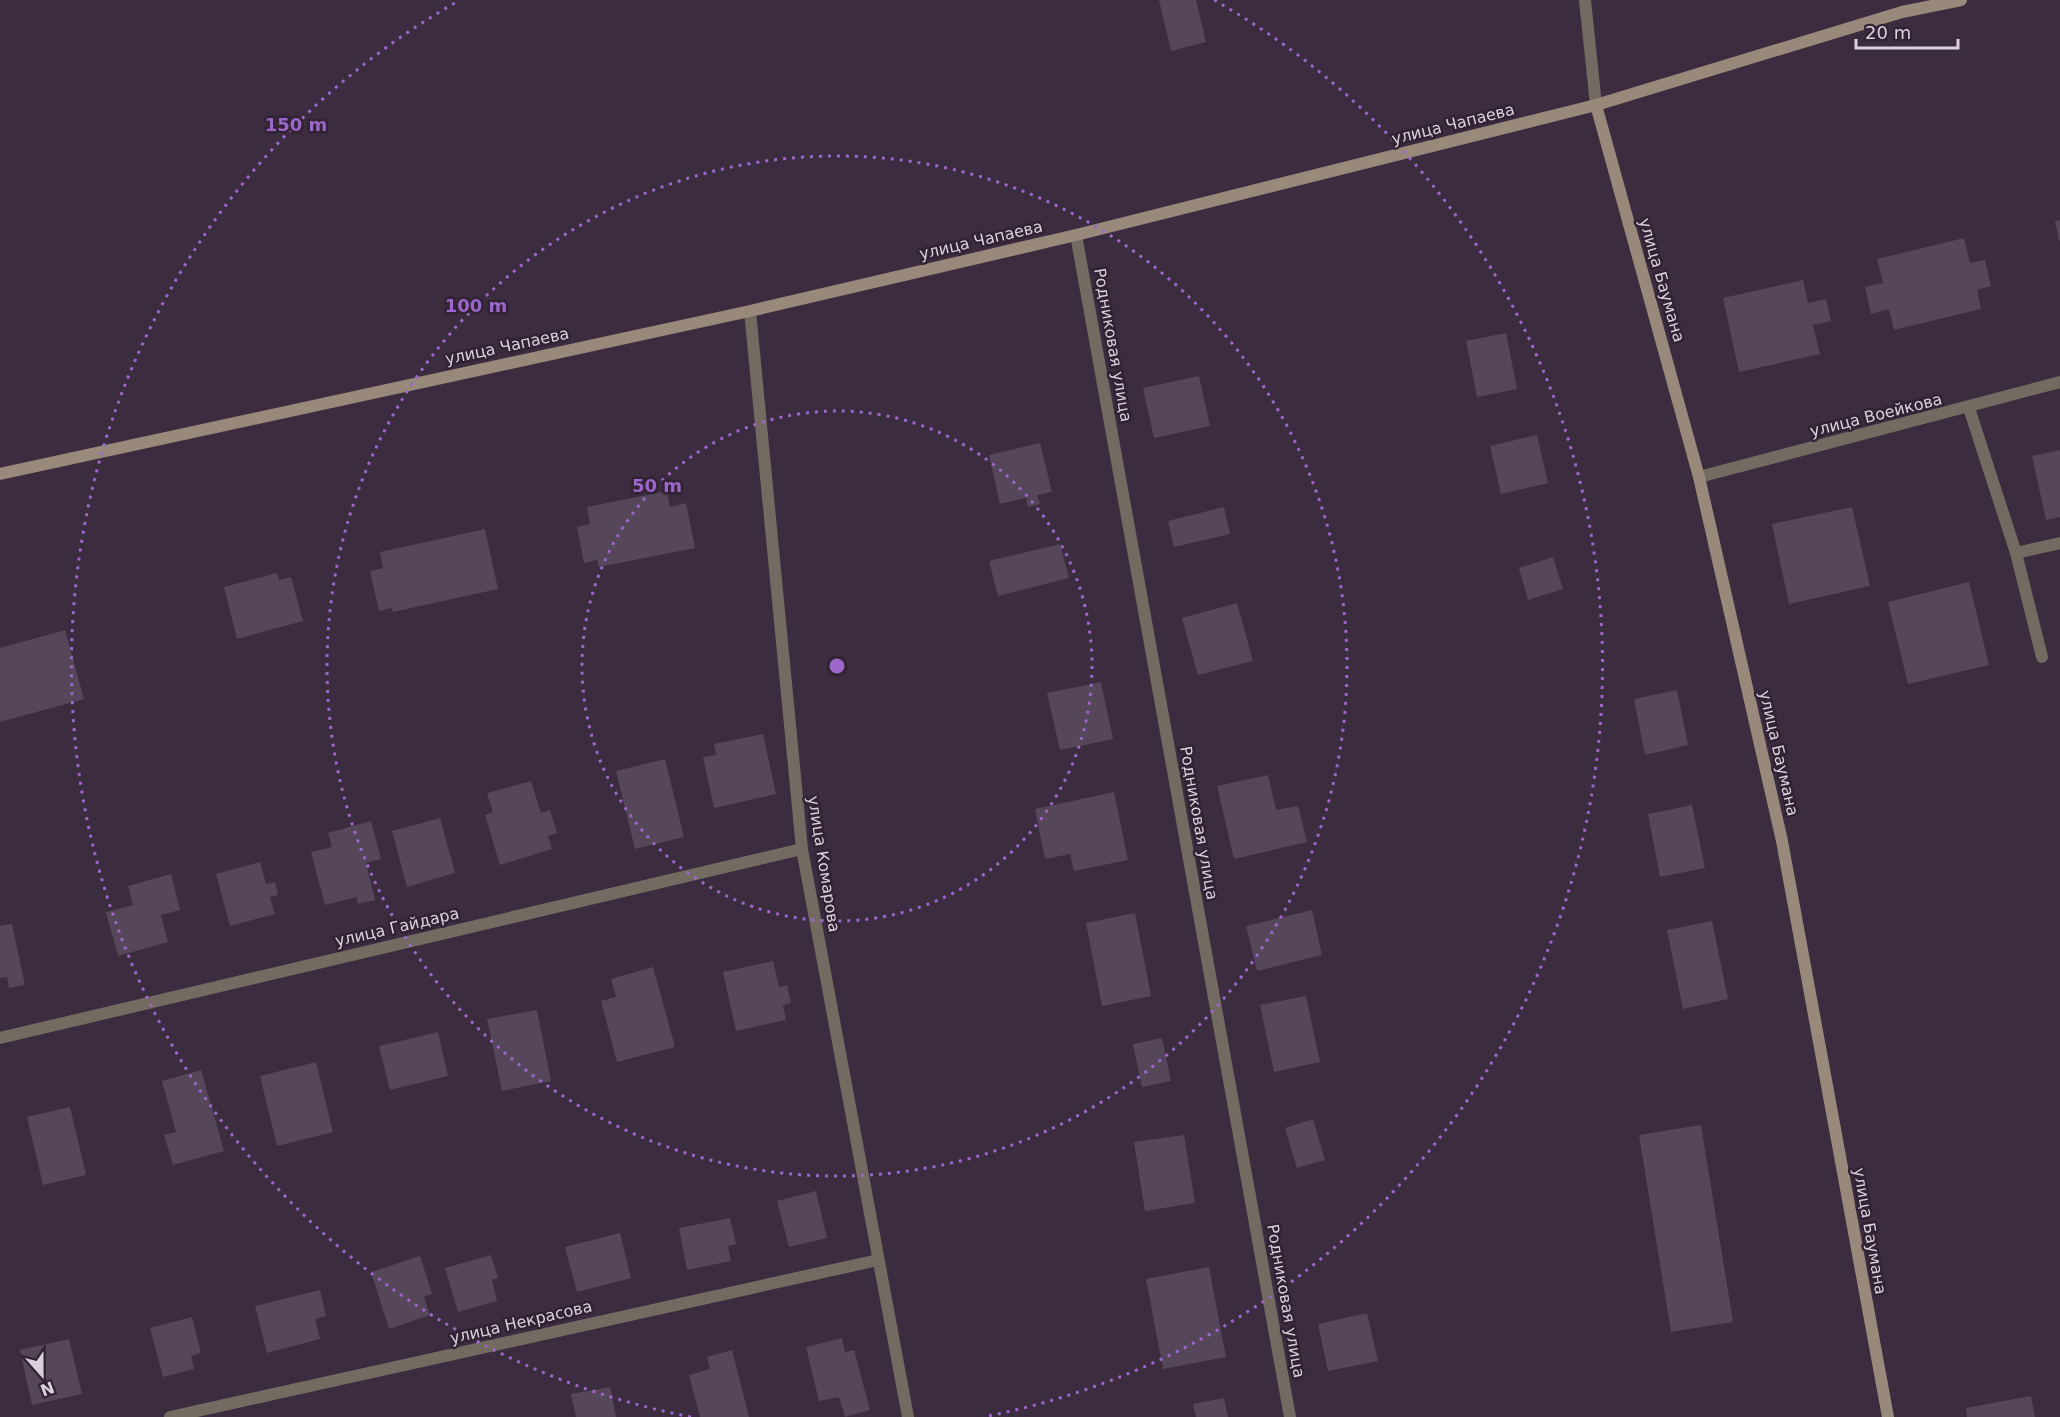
<svg xmlns="http://www.w3.org/2000/svg" width="2060" height="1417" viewBox="0 0 2060 1417" font-family="'DejaVu Sans',sans-serif">
  <rect width="100%" height="100%" fill="#3b2c3f"/>
  <!-- building -->
  <g fill="#56465a">
    <path d="M1159,0h37l10,42 -35,9z"/>
    <path d="M2060,220v21h-1l-4,-20z"/>
    <path d="M1964,238l6,25 15,-3 6,26 -14,4 4,19 -87,21 -5,-21 -18,5 -6,-27 18,-4 -6,-24z"/>
    <path d="M1803,280l5,23 18,-4 5,22 -18,4 7,29 -81,18 -16,-74z"/>
    <path d="M1506,333l11,56 -40,8 -11,-56z"/>
    <path d="M1199,376l11,50 -56,12 -11,-50z"/>
    <path d="M1537,435l11,48 -47,11 -11,-48z"/>
    <path d="M1040,443l12,49 -15,3 3,9 -12,3 -2,-9 -26,6 -11,-49z"/>
    <path d="M2060,450v67l-14,3 -14,-64z"/>
    <path d="M667,491l3,16 16,-4 9,45 -96,19 -2,-7 -13,3 -7,-36 13,-3 -3,-17z"/>
    <path d="M1224,507l6,27 -56,13 -6,-26z"/>
    <path d="M1852,507l18,79 -81,18 -17,-80z"/>
    <path d="M485,529l13,60 -105,23 -1,-4 -13,3 -9,-40 13,-3 -3,-16z"/>
    <path d="M1060,544l9,34 -71,18 -9,-35z"/>
    <path d="M1553,557l10,32 -35,11 -9,-32z"/>
    <path d="M277,573l2,7 12,-3 12,44 -66,18 -13,-52z"/>
    <path d="M1969,582l20,83 -81,19 -20,-82z"/>
    <path d="M1237,603l16,58 -55,14 -16,-57z"/>
    <path d="M65,630l19,69 -84,23v-74z"/>
    <path d="M1101,682l12,57 -53,11 -13,-57z"/>
    <path d="M1677,690l11,55 -43,10 -11,-56z"/>
    <path d="M763,734l13,60 -62,14 -11,-51 13,-2 -2,-11z"/>
    <path d="M665,759l19,78 -49,12 -19,-78z"/>
    <path d="M1268,775l8,35 22,-4 9,36 -73,17 -17,-73z"/>
    <path d="M531,781l10,32 9,-3 7,23 -9,3 4,13 -52,16 -15,-50 8,-3 -6,-19z"/>
    <path d="M1114,792l14,68 -54,11 -4,-17 -25,5 -10,-50z"/>
    <path d="M1692,805l13,63 -45,9 -12,-63z"/>
    <path d="M440,818l15,55 -48,14 -15,-56z"/>
    <path d="M371,821l10,38 -15,4 9,37 -17,4 -1,-7 -32,8 -14,-53 21,-5 -4,-14z"/>
    <path d="M260,862l6,22 9,-2 3,13 -8,2 5,17 -45,12 -14,-52z"/>
    <path d="M171,874l9,36 -19,5 7,27 -50,14 -12,-44 27,-7 -5,-19z"/>
    <path d="M1312,910l10,45 -65,16 -11,-45z"/>
    <path d="M1135,913l16,83 -49,10 -16,-83z"/>
    <path d="M1712,921l16,78 -45,10 -16,-79z"/>
    <path d="M12,924l13,61 -16,3 -2,-11 -7,1v-52z"/>
    <path d="M773,961l6,26 8,-2 4,18 -8,2 3,15 -50,11 -13,-59z"/>
    <path d="M653,967l22,80 -58,15 -16,-61 15,-4 -5,-18z"/>
    <path d="M1306,996l14,66 -46,10 -14,-67z"/>
    <path d="M537,1010l14,71 -49,10 -15,-72z"/>
    <path d="M438,1032l10,44 -58,14 -11,-44z"/>
    <path d="M1162,1038l9,43 -29,6 -9,-43z"/>
    <path d="M316,1062l17,70 -56,14 -17,-70z"/>
    <path d="M201,1070l23,81 -51,14 -9,-30 12,-3 -14,-51z"/>
    <path d="M70,1107l16,68 -43,10 -16,-68z"/>
    <path d="M1313,1119l12,41 -28,8 -12,-40z"/>
    <path d="M1701,1125l32,197 -62,10 -32,-197z"/>
    <path d="M1184,1135l11,68 -50,8 -11,-69z"/>
    <path d="M816,1191l11,47 -38,9 -12,-46z"/>
    <path d="M730,1218l6,26 -8,2 3,15 -44,9 -8,-42z"/>
    <path d="M620,1233l11,45 -54,14 -12,-45z"/>
    <path d="M491,1255l7,23 -6,2 5,21 -39,11 -13,-44z"/>
    <path d="M420,1256l12,38 -8,3 6,18 -41,14 -18,-57z"/>
    <path d="M1209,1267l17,90 -63,12 -17,-90z"/>
    <path d="M320,1290l6,26 -11,3 5,20 -53,14 -12,-47z"/>
    <path d="M1367,1313l11,48 -50,10 -10,-47z"/>
    <path d="M192,1317l9,36 -10,3 3,13 -31,8 -13,-49z"/>
    <path d="M842,1338l3,14 9,-2 16,60 -25,7 -6,-20 -20,4 -13,-54z"/>
    <path d="M69,1339l13,55 -50,11 -12,-55z"/>
    <path d="M732,1350l17,67h-49l-11,-42 21,-6 -3,-12z"/>
    <path d="M610,1387l6,30h-40l-5,-23z"/>
    <path d="M2031,1396l4,21h-68l-1,-9z"/>
    <path d="M1224,1398l4,19h-32l-3,-13z"/>
  </g>
  <g fill="none" stroke-linecap="round" stroke-linejoin="round">
    <!-- lane -->
    <g stroke="#736a61" stroke-width="12">
      <path d="M1969,408l47,145 44,-10"/>
      <path d="M2016,553l26,104"/>
    </g>
    <!-- street -->
    <g stroke="#736a61" stroke-width="12">
      <path d="M1585,0l11,105"/>
      <path d="M1076,235l214,1182"/>
      <path d="M750,311l52,538 106,568"/>
      <path d="M1699,477l361,-95"/>
      <path d="M0,1038l802,-189"/>
      <path d="M170,1417l708,-157"/>
    </g>
    <!-- secondary -->
    <g stroke="#98897b" stroke-width="12">
      <path d="M1596,105l103,372 83,364 106,576"/>
      <path d="M0,474l750,-163 326,-76 520,-130 306,-93 59,-12"/>
    </g>
  </g>
  <!-- distance rings -->
  <g fill="none" stroke="#9d66ca" stroke-width="3" stroke-dasharray="3 6">
    <circle cx="837" cy="666" r="255"/>
    <circle cx="837" cy="666" r="510"/>
    <path d="M691 1417A765 765 0 0 1 460 0M1214 0A765 765 0 0 1 983 1417"/>
  </g>
  <g text-anchor="middle" dominant-baseline="central" stroke-width="5" stroke-linejoin="round" paint-order="stroke">
    <!-- street labels -->
    <g font-size="16" fill="#dbd1dd" stroke="#312234">
      <text transform="translate(1453 124) rotate(-14)">улица Чапаева</text>
      <text transform="translate(981 240) rotate(-13)">улица Чапаева</text>
      <text transform="translate(1662 280) rotate(74)">улица Баумана</text>
      <text transform="translate(1113 345) rotate(80)">Родниковая улица</text>
      <text transform="translate(507 346) rotate(-12)">улица Чапаева</text>
      <text transform="translate(1876 415) rotate(-14)">улица Воейкова</text>
      <text transform="translate(1779 753) rotate(77)">улица Баумана</text>
      <text transform="translate(1199 823) rotate(80)">Родниковая улица</text>
      <text transform="translate(824 864) rotate(81)">улица Комарова</text>
      <text transform="translate(397 927) rotate(-13)">улица Гайдара</text>
      <text transform="translate(1870 1231) rotate(80)">улица Баумана</text>
      <text transform="translate(1286 1301) rotate(80)">Родниковая улица</text>
      <text transform="translate(521 1322) rotate(-13)">улица Некрасова</text>
    </g>
  </g>
  <circle cx="837" cy="666" r="9" fill="#9d66ca" stroke="#312234" stroke-width="3"/>
  <g font-size="18" text-anchor="middle" font-weight="bold" fill="#9d66ca" stroke="#312234" stroke-width="5" stroke-linejoin="round" paint-order="stroke">
    <text x="296" y="131">150 m</text>
    <text x="476" y="312">100 m</text>
    <text x="657" y="492">50 m</text>
  </g>
  <!-- north arrow -->
  <g transform="translate(42 1375) rotate(159)" stroke="#312234" stroke-width="4.5" paint-order="stroke">
  <path d="M0-4.5L10 22L0 15L-10 22Z" fill="#dbd1dd"/>
  <text y="-9" font-size="16" font-weight="bold" text-anchor="middle" fill="#dbd1dd">N</text>
  </g>
  <!-- scale -->
  <path d="M1856 39v9h102v-9" fill="none" stroke="#dbd1dd" stroke-width="3"/>
  <text x="1865" y="39" font-size="18" fill="#dbd1dd" stroke="#312234" stroke-width="4.5" paint-order="stroke">20 m</text>
</svg>
